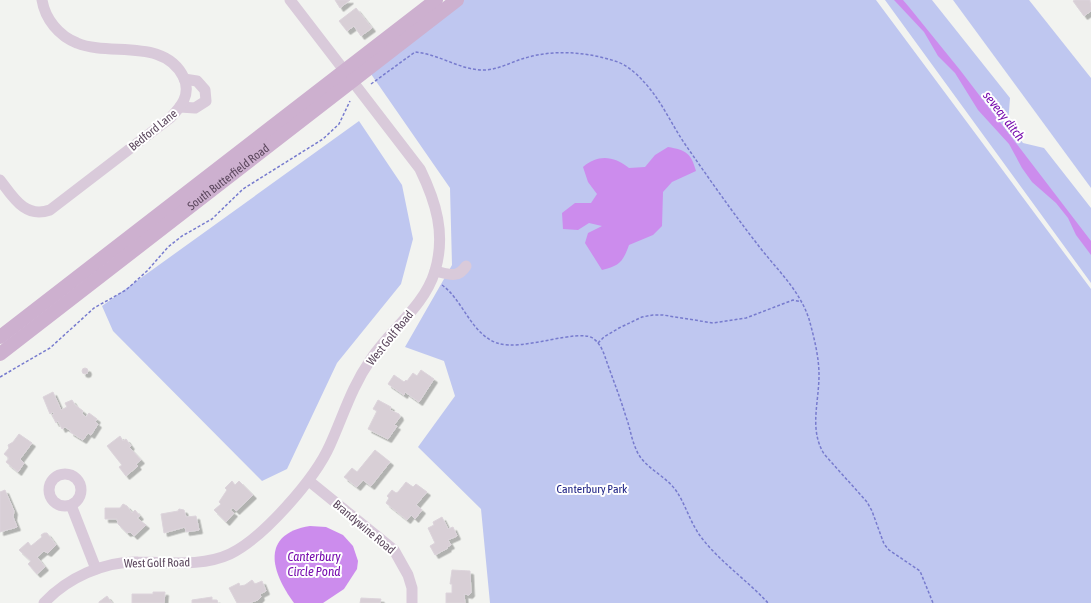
<svg xmlns="http://www.w3.org/2000/svg" width="1091" height="603" viewBox="0 0 1091 603" font-family="'Asap Condensed',sans-serif">
  <defs>
    <filter id="shadow"><feDropShadow dx="3.5" dy="3.5" stdDeviation="0" flood-color="#0004"/></filter>
  </defs>
  <rect width="100%" height="100%" fill="#f2f3f0"/>
  <!-- green -->
  <g fill="#bfc7f0">
    <path d="M448,0h428l215,289v314h-601l-9,-94 -63,-62 37,-51 -11,-35 -39,-14 47,-82 -2,-77 -79,-114z"/>
    <path d="M885,0h47l78,98 -2,27 15,18 21,5 47,60v75z"/>
    <path d="M953,0h76l62,78v110z"/>
    <path d="M359,121l43,64 11,54 -12,45 -64,79 -50,106 -25,12 -149,-150 -11,-25z"/>
  </g>
  <!-- water -->
  <g fill="#cc8ced">
    <path d="M894,0h9l6,7 51,63 131,171v14l-15,-20 -8,-17 -12,-15 -24,-21 -10,-14 -13,-24 -31,-34 -23,-37 -17,-17 -14,-24z"/>
    <path d="M668,147c18,3 23,6 28,24l-24,11 -9,10 -1,34 -9,9 -24,10c-6,17 -10,21 -27,25l-17,-27 3,-10 14,-7 -13,-3 -11,7 -15,-1 -1,-16 13,-10h16l6,-9 -9,-12 -5,-15c15,-13 31,-11 46,1l16,-1 10,-12z"/>
    <path d="M310,526l16,1 17,8 10,11 5,15 -1,8 -13,20 -21,14h-29c-23,-31 -34,-69 16,-77z"/>
  </g>
  <!-- building -->
  <g fill="#d8cfd6" stroke="#dcd4db" filter="url(#shadow)">
    <path d="M335,0h15l-10,8z"/>
    <path d="M1075,0h15l1,11 -7,5 -11,-15z"/>
    <path d="M356,8l16,20 -11,8 -7,-10 -7,5 -8,-10z"/>
    <circle cx="85" cy="371" r="3"/>
    <path d="M421,370l13,9 -15,23 -14,-10 -1,3 -16,-11 6,-9 10,7 2,-2 1,1 6,-8 4,3z"/>
    <path d="M53,392l8,18 6,-3 -2,-4 7,-3 3,5 8,6 -1,3 4,3 3,-4 8,6 -2,3 3,2 -7,11 -3,-2 -5,7 -13,-8 1,-1 -6,-4 -3,2 -4,-8 -2,2 -4,-8 2,-1 -1,-2 -3,2 -7,-17z"/>
    <path d="M378,400l13,7 -1,3 9,4 1,3 -6,8 3,1 -9,13 -20,-10 9,-18 -4,-2z"/>
    <path d="M19,434l13,9 -12,16 4,4 -6,9 -12,-10 3,-4 -5,-4 5,-6 -1,-3 5,-3z"/>
    <path d="M120,436l3,5 3,-2 5,7 -2,1 12,13 -5,4 2,2 -12,10 -7,-9 3,-2 -15,-19z"/>
    <path d="M375,450l15,12 -19,24 -8,-6 -6,7 -13,-10 8,-9 5,4z"/>
    <path d="M232,481l3,4 4,-4 14,14 -17,16 -3,-3 -3,2 4,3 -8,9 -12,-12 7,-6 -2,-2 8,-12 -2,-2z"/>
    <path d="M406,482l7,5 3,-3 11,8 -11,13 6,5 -7,9 -4,-4 -4,5 -21,-17 3,-5 -2,-2 5,-6 4,3 2,-1z"/>
    <path d="M5,490l9,21 -1,6 4,10 -17,5v-40z"/>
    <path d="M123,504l4,2 5,7 3,-3 5,6 -3,2 9,7 -12,11 -4,-4 -3,1 -9,-9 -1,-5h-12v-11h15z"/>
    <path d="M179,509l5,1 2,7 10,-1 3,14 -13,2 -1,-5 -21,6 -3,-19 17,-3z"/>
    <path d="M442,517l6,12 5,-2 4,9 -9,4 3,5 -4,2 1,1 -13,7 -5,-9 5,-3 -7,-15 6,-3 -1,-3z"/>
    <path d="M44,533h3l9,12 -8,8 -4,-2 -7,6 8,10 -8,7 -9,-10 3,-3 -12,-11 9,-8 3,4 11,-9 -1,-2z"/>
    <path d="M452,570l18,1 1,22 -2,2 -5,-1 1,9h-19v-10h6v-9h-2z"/>
    <path d="M252,580l3,4 7,-3 4,10 -6,3 1,3 -3,3 -9,3h-12l-8,-15 10,-5 1,3 5,-1z"/>
    <path d="M153,592h12l-1,11h-32v-9h21z"/>
    <path d="M107,596l5,7h-13v-1z"/>
    <path d="M212,597v3h5l1,3h-26v-3z"/>
    <path d="M361,598l20,1 -1,4h-20z"/>
  </g>
  <g fill="none" stroke-linecap="round" stroke-linejoin="round">
    <!-- path -->
    <g stroke="#777bce" stroke-width="1.5" stroke-dasharray="3 2" stroke-linecap="butt">
      <path d="M371,84l44,-32c24,2 45,18 68,18 15,0 28,-8 42,-12 30,-9 63,-6 93,4 10,4 19,12 26,20 18,19 28,44 43,65 23,33 46,66 71,98 19,25 41,44 51,74 5,18 10,38 10,56 0,28 -10,54 5,79l43,48 5,9 12,33 5,6 31,21 13,32"/>
      <path d="M442,285c21,15 29,49 55,58 26,9 83,-16 97,-4 9,7 11,19 15,29 6,17 12,32 17,49 4,10 5,21 10,32 7,19 30,26 41,43 9,14 14,32 24,45 19,25 46,43 67,66"/>
      <path d="M598,343l6,-6 15,-9 23,-11 11,-2h10l50,8 33,-5 47,-18 9,2"/>
      <path d="M0,377l50,-29 44,-40 32,-18 21,-19 21,-24 14,-11 30,-17 31,-30 80,-50 16,-15 11,-23"/>
    </g>
    <!-- minor -->
    <g stroke="#d9cada" stroke-width="11">
      <path d="M180,107l15,1 11,-7 -1,-11 -8,-9 -13,-2"/>
      <path d="M0,180c13,17 25,39 50,30l120,-92c11,-11 21,-23 14,-40 -19,-41 -74,-21 -107,-35 -18,-7 -32,-24 -35,-43"/>
      <path d="M435,271c13,3 23,8 31,-5"/>
      <circle cx="65" cy="490" r="16"/>
      <path d="M309,481l85,69 14,25 4,13v15"/>
      <path d="M71,505l25,64"/>
      <path d="M44,603c23,-25 60,-42 94,-41 31,0 64,5 92,-8 33,-16 85,-75 100,-109 14,-31 21,-57 41,-86 20,-30 53,-52 64,-88 11,-37 1,-69 -15,-102l-130,-169"/>
    </g>
    <!-- major -->
    <g stroke="#cdb0cf" stroke-width="14">
      <path d="M0,337l436,-337"/>
      <path id="s1" d="M0,354l457,-354"/>
    </g>
  </g>
  <g text-anchor="middle" dominant-baseline="central" stroke-width="4" stroke-linejoin="round" paint-order="stroke">
    <!-- street labels -->
    <g font-size="12" fill="#5c485e" stroke="#fff">
      <text transform="translate(153 130) rotate(-39)">Bedford Lane</text>
      <text stroke="none"><textPath href="#s1" startOffset="289">South Butterfield Road</textPath></text>
      <text transform="translate(390 338) rotate(-51)">West Golf Road</text>
      <text transform="translate(364 527) rotate(40)">Brandywine Road</text>
      <text transform="translate(157 563) rotate(-1)">West Golf Road</text>
    </g>
    <!-- park labels -->
    <g font-size="12" fill="#171c81" stroke="#fff">
      <text x="592" y="489">Canterbury Park</text>
    </g>
    <!-- water labels -->
    <g font-size="13" font-style="italic" fill="#770bae" stroke="#fff">
      <text transform="translate(1004 116) rotate(52)">seveay ditch</text>
      <text x="314" y="556">Canterbury<tspan x="314" dy="15">Circle Pond</tspan></text>
    </g>
  </g>
</svg>
